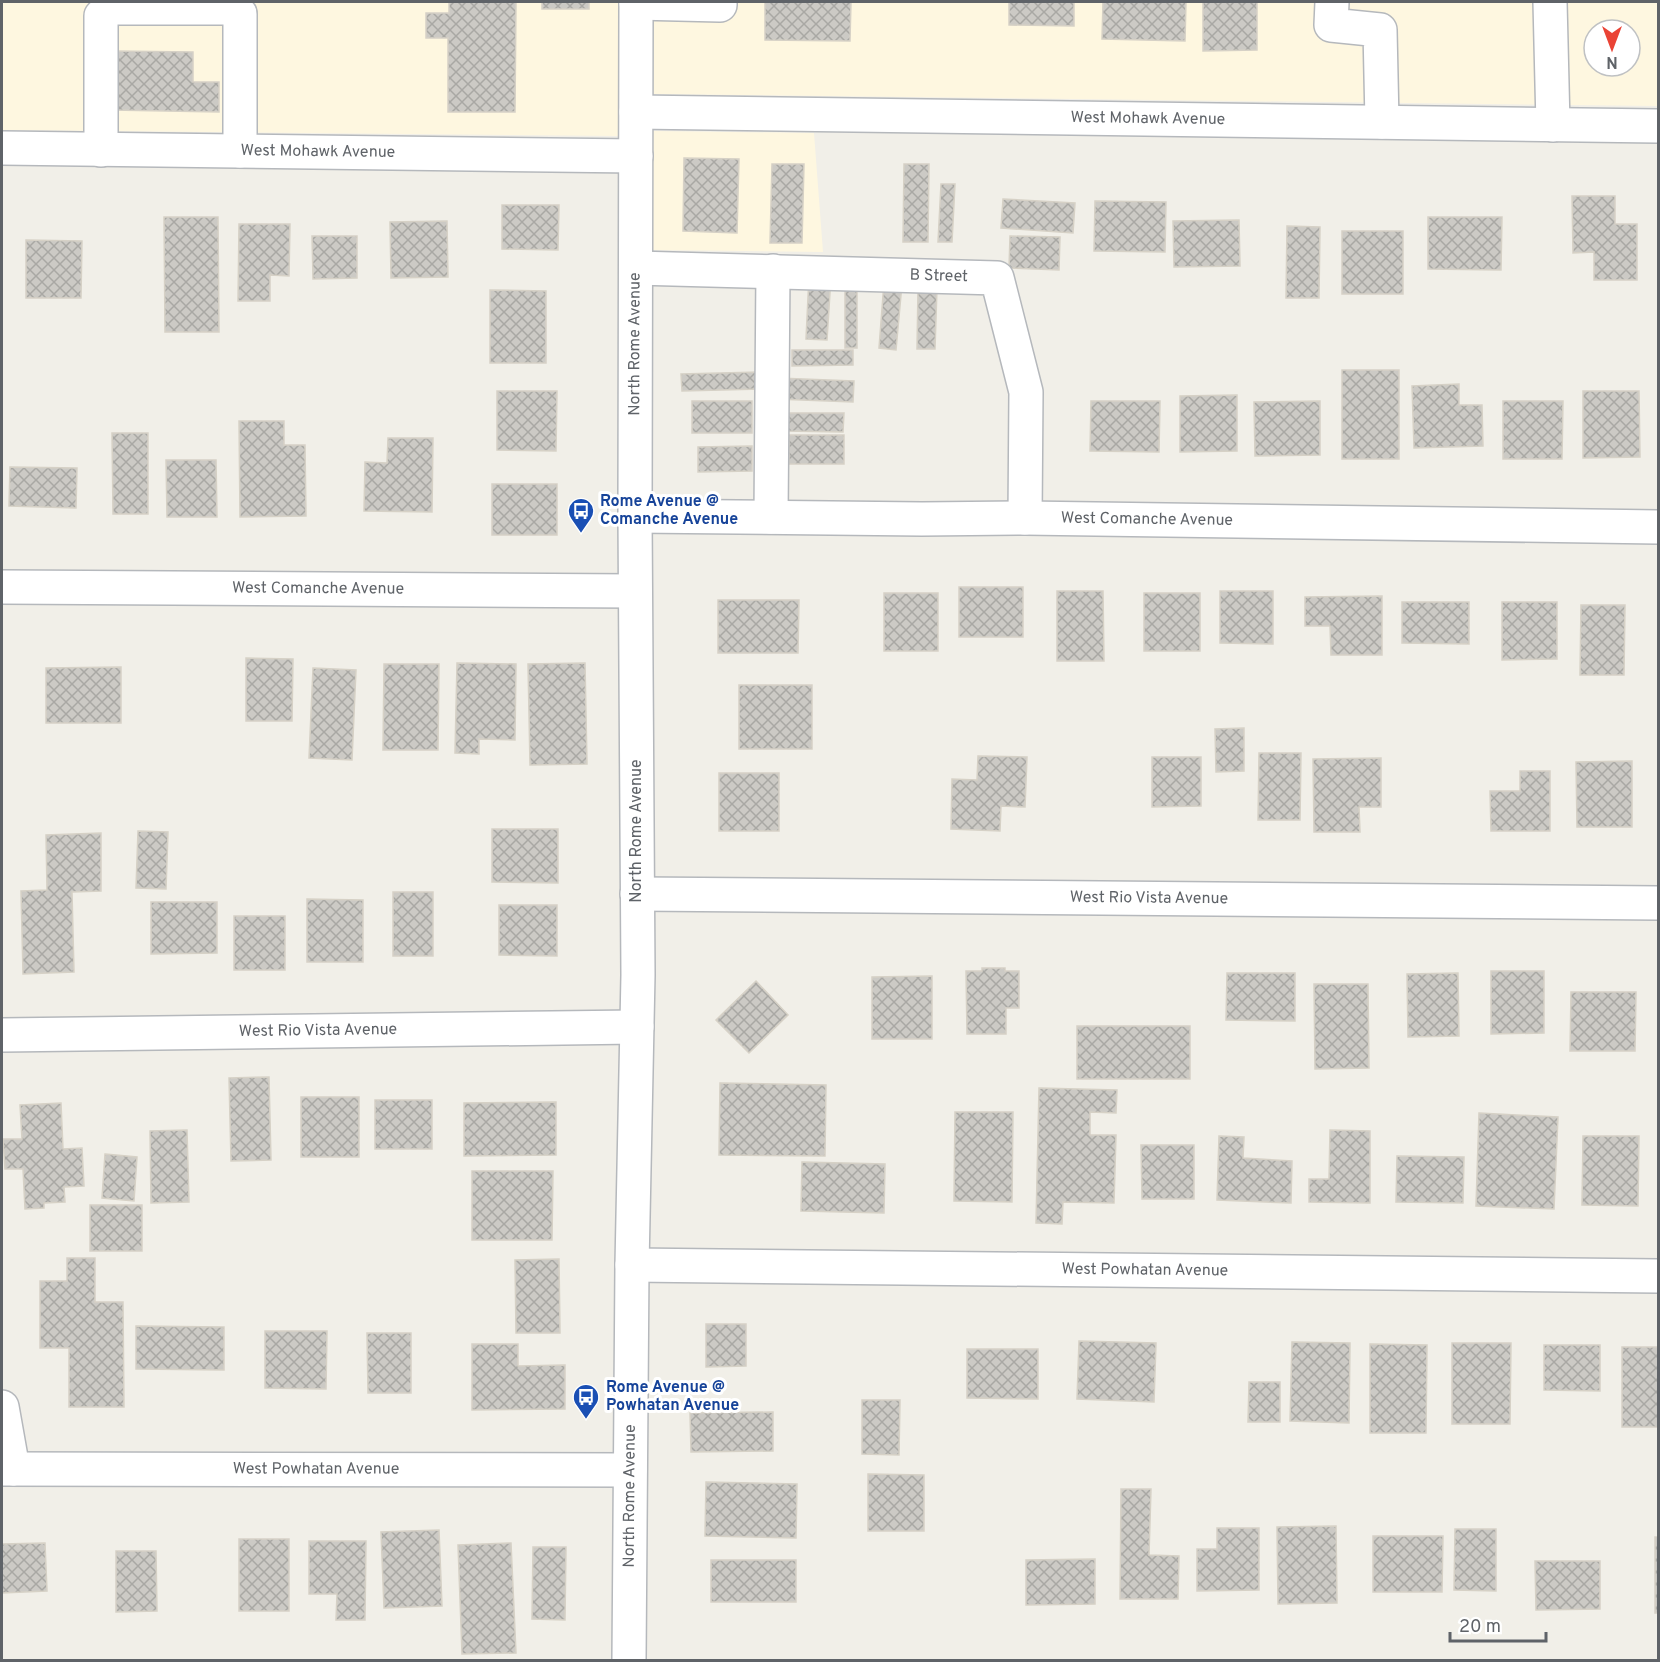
<svg xmlns="http://www.w3.org/2000/svg" width="1660" height="1662" viewBox="0 0 1660 1662" font-family="Overpass,sans-serif">
  <defs>
    <pattern id="building-cross-hatch" width="8" height="8" patternUnits="userSpaceOnUse" patternTransform="scale(1.5)"><rect width="8" height="8" fill="#cccac5"/><path d="M0 0l8 8M0 8l8-8" fill="none" stroke="#a9a8a4"/></pattern>
  </defs>
  <rect width="100%" height="100%" fill="#f1efe8"/>
  <!-- commercial -->
  <g fill="#fef7e0" fill-rule="evenodd">
    <path d="M2,2h618l-1,134 -617,-6z"/>
    <path d="M653,2h1005v104l-1005,-12zM1594,30h36v36h-36z"/>
    <path d="M652,131l162,2 9,119 -171,-2z"/>
  </g>
  <!-- building -->
  <g fill="url(#building-cross-hatch)" stroke="#d6d1c6" stroke-width="1.5">
    <path d="M449,2h67l-1,110h-67v-74h-22v-25h23z"/>
    <rect x="542" y="2" width="47" height="7"/>
    <path d="M765,2h86l-1,39 -85,-1z"/>
    <path d="M1009,2h65v24l-65,-1z"/>
    <path d="M1103,2h83l-1,39 -83,-2z"/>
    <path d="M1203,2h54v48l-54,1z"/>
    <path d="M112,51l81,1v30h26v30l-107,-2z"/>
    <path d="M684,158l55,1 -2,74 -54,-2z"/>
    <path d="M772,164h32l-2,79h-32z"/>
    <path d="M904,164h25l-1,78h-25z"/>
    <path d="M941,184h14l-3,58h-14z"/>
    <path d="M1572,196h43v28h22v56h-43v-28l-21,1z"/>
    <path d="M1003,199l72,4 -2,30 -72,-5z"/>
    <path d="M1095,201l71,1 -1,50 -71,-1z"/>
    <path d="M502,205h57l-1,45 -56,-1z"/>
    <path d="M164,217h54l1,115h-54z"/>
    <path d="M1428,217h74l-1,53 -73,-1z"/>
    <path d="M1239,220l1,46 -66,1 -1,-46z"/>
    <path d="M447,221l1,56 -57,1 -1,-56z"/>
    <path d="M239,224h51l-1,52 -19,-1v26h-32z"/>
    <path d="M1287,226l33,1 -1,71h-33z"/>
    <rect x="1342" y="231" width="61" height="63"/>
    <path d="M312,236h45v42l-44,1z"/>
    <path d="M1010,236l50,1 -1,33 -50,-2z"/>
    <path d="M26,240l56,1 -1,57h-55z"/>
    <path d="M809,276l22,1 -4,63 -21,-1z"/>
    <rect x="845" y="281" width="12" height="67"/>
    <path d="M884,282l18,2 -6,66 -17,-2z"/>
    <path d="M918,288h19l-2,61h-18z"/>
    <path d="M490,290l56,1v72h-56z"/>
    <path d="M792,350h61v15l-61,1z"/>
    <rect x="1342" y="370" width="57" height="89"/>
    <path d="M760,372l1,17 -79,2 -1,-17z"/>
    <path d="M777,378l77,3 -1,21 -77,-3z"/>
    <path d="M1459,384v21h23l1,41 -69,2 -2,-62z"/>
    <path d="M497,391h60l-1,60 -59,-1z"/>
    <path d="M1583,391h56l1,66 -57,1z"/>
    <path d="M1237,395v56l-57,1v-56z"/>
    <rect x="692" y="401" width="60" height="32"/>
    <path d="M1091,401h69l-1,51 -69,-1z"/>
    <path d="M1320,401v54l-65,1 -1,-54z"/>
    <path d="M1503,401h60l-1,58h-59z"/>
    <path d="M785,413h59l-1,19 -59,-1z"/>
    <path d="M239,421h45v24h21l1,71 -66,1z"/>
    <path d="M112,433h36v81h-35z"/>
    <rect x="789" y="435" width="55" height="29"/>
    <path d="M388,438h45l-1,74 -68,-1 1,-49 22,1z"/>
    <path d="M752,446v25l-54,1v-25z"/>
    <path d="M166,460h50l1,57h-50z"/>
    <path d="M10,467l67,1 -1,40 -67,-2z"/>
    <rect x="492" y="484" width="65" height="51"/>
    <rect x="959" y="587" width="64" height="50"/>
    <path d="M1057,591h46l1,70h-47z"/>
    <path d="M1220,591h53v53l-53,-1z"/>
    <rect x="884" y="593" width="54" height="58"/>
    <rect x="1144" y="593" width="56" height="58"/>
    <path d="M1382,596v59h-51l-1,-29h-25v-29z"/>
    <path d="M718,600h81l-1,53h-80z"/>
    <path d="M1402,602h67v42l-67,-1z"/>
    <path d="M1502,602h55v57l-55,1z"/>
    <path d="M1581,605h44l-1,70h-44z"/>
    <path d="M246,658l47,1 -1,62h-46z"/>
    <path d="M457,663l59,1 -1,76 -36,-1v15l-24,-1z"/>
    <path d="M585,663l2,101 -57,1 -2,-101z"/>
    <path d="M384,664h55l-1,86h-55z"/>
    <path d="M121,667v56h-75v-55z"/>
    <path d="M313,668l43,2 -4,90 -43,-2z"/>
    <rect x="739" y="685" width="73" height="64"/>
    <path d="M1244,728v43l-28,1 -1,-43z"/>
    <path d="M1259,753h42l-1,67h-42z"/>
    <path d="M978,756l49,1 -2,50 -24,-1 -1,25 -49,-2 1,-50 25,1z"/>
    <path d="M1152,757h49v49l-49,1z"/>
    <path d="M1381,758v49h-22l1,25h-46l-1,-73z"/>
    <path d="M1632,761v66h-55l-1,-65z"/>
    <path d="M1520,771h30v60h-59l-1,-40h30z"/>
    <rect x="719" y="773" width="60" height="58"/>
    <path d="M492,829h66v54l-66,-1z"/>
    <path d="M138,831l30,1 -2,57 -30,-1z"/>
    <path d="M101,833v58l-29,1 2,80 -51,2 -2,-83 26,-1 -1,-55z"/>
    <rect x="393" y="892" width="40" height="64"/>
    <path d="M307,899l56,1v62h-56z"/>
    <path d="M151,902h66v51l-66,1z"/>
    <path d="M499,905h58v51l-58,-1z"/>
    <rect x="234" y="916" width="51" height="54"/>
    <path d="M982,968h23v3h14v37h-13v26h-39l-1,-63h16z"/>
    <path d="M1491,971h53v62l-53,1z"/>
    <path d="M1227,973h68v48l-69,-1z"/>
    <path d="M1458,973l1,63 -51,1 -1,-63z"/>
    <path d="M932,976v63h-60v-62z"/>
    <path d="M756,981l32,34 -39,38 -33,-33z"/>
    <path d="M1314,984h54l1,84 -54,1z"/>
    <path d="M1571,992h65l-1,59h-65z"/>
    <rect x="1077" y="1026" width="113" height="53"/>
    <path d="M269,1077l2,83 -40,1 -2,-83z"/>
    <path d="M720,1083l106,2 -1,71 -106,-1z"/>
    <path d="M1039,1088l78,2 -1,23 -26,-1v23h26l-2,68 -51,-1 -1,22 -26,-1z"/>
    <rect x="301" y="1097" width="58" height="60"/>
    <rect x="375" y="1100" width="57" height="49"/>
    <path d="M556,1102v53l-92,1v-53z"/>
    <path d="M61,1103l2,46 19,-1 2,38 -20,1 1,15 -21,1v5l-19,1 -2,-40h-18l-2,-30h19l-2,-34z"/>
    <path d="M955,1112h58l-1,90 -58,-1z"/>
    <path d="M1479,1113l79,4 -4,92 -78,-3z"/>
    <path d="M187,1130l2,72 -38,1 -1,-72z"/>
    <path d="M1330,1130l40,1v72l-61,-1v-23h20z"/>
    <path d="M1219,1136l25,1 -1,21 49,3 -1,42 -74,-3z"/>
    <path d="M1583,1136h56l-1,70 -56,-1z"/>
    <path d="M1141,1145h53v54h-52z"/>
    <path d="M105,1154l32,3 -3,44 -32,-3z"/>
    <path d="M1397,1156l67,1 -1,46 -67,-1z"/>
    <path d="M802,1162l83,2 -1,49 -83,-2z"/>
    <path d="M472,1171h81l-1,69h-80z"/>
    <rect x="90" y="1205" width="52" height="46"/>
    <path d="M67,1258h28v44h28l1,105h-55v-59h-29v-67h27z"/>
    <path d="M559,1259l1,74h-44l-1,-73z"/>
    <path d="M706,1324h40v42l-40,1z"/>
    <path d="M136,1326l88,1v43l-88,-1z"/>
    <path d="M265,1331h62l-1,58 -61,-1z"/>
    <path d="M367,1333h44v60h-43z"/>
    <path d="M1079,1341l77,2 -2,59 -77,-3z"/>
    <path d="M1292,1342l58,1 -1,80 -59,-2z"/>
    <path d="M1452,1343h59l-1,81h-58z"/>
    <path d="M472,1344h46v22l47,-1v44l-93,1z"/>
    <path d="M1370,1344l57,1 -1,88h-56z"/>
    <path d="M1544,1345h56v46l-56,-1z"/>
    <rect x="1622" y="1347" width="36" height="80"/>
    <path d="M967,1349h71v50l-71,-1z"/>
    <path d="M1249,1382h31v40h-32z"/>
    <path d="M862,1400h38l-1,55 -37,-1z"/>
    <path d="M773,1412v39l-82,1 -1,-39z"/>
    <path d="M868,1474l56,1v56h-56z"/>
    <path d="M706,1482l91,2 -1,54 -91,-2z"/>
    <path d="M1121,1489h30l-2,66 30,1 -1,43h-58z"/>
    <path d="M1336,1526l1,77 -59,1 -1,-77z"/>
    <path d="M1217,1528h42v62l-62,1v-42h20z"/>
    <path d="M1455,1529h41v62l-42,-1z"/>
    <path d="M439,1530l3,76 -58,2 -3,-76z"/>
    <path d="M1373,1536h70l-1,56h-69z"/>
    <rect x="1655" y="1537" width="3" height="76"/>
    <rect x="239" y="1539" width="50" height="72"/>
    <path d="M309,1541h57l-1,79h-29l1,-26h-28z"/>
    <path d="M45,1543l2,48 -45,2v-49z"/>
    <path d="M511,1543l5,110 -54,1 -4,-109z"/>
    <path d="M533,1547h33l-1,73 -33,-1z"/>
    <path d="M116,1551h40l1,60 -41,1z"/>
    <path d="M1095,1559v45l-69,1v-45z"/>
    <rect x="711" y="1560" width="85" height="42"/>
    <path d="M1535,1561h65v48l-64,1z"/>
  </g>
  <g fill="none" stroke-linecap="round" stroke-linejoin="round">
    <!-- minor casing -->
    <g stroke="#b5b8bc" stroke-width="36">
      <g id="minor">
        <path d="M1332,2l-1,23 49,5 2,92"/>
        <path d="M1550,2l3,123"/>
        <path d="M636,3l84,2v-3"/>
        <path id="s1" d="M636,112l1022,14"/>
        <path id="s2" d="M2,148l634,8"/>
        <path d="M101,150v-134l8,-8h119l12,6v137"/>
        <path id="s3" d="M636,268l361,10 29,114 -1,126"/>
        <path id="s4" d="M635,516l287,3 103,-1 633,9"/>
        <path d="M771,517l2,-246"/>
        <path id="s5" d="M2,587l633,4"/>
        <path id="s6" d="M637,894l1021,9"/>
        <path id="s7" d="M2,1035l635,-8"/>
        <path id="s8" d="M632,1265l1026,11"/>
        <path d="M2,1407l11,62"/>
        <path id="s9" d="M2,1469l628,1"/>
        <path id="s10" d="M629,1660l3,-395 6,-290 -3,-459 1,-514"/>
      </g>
    </g>
    <!-- minor -->
    <use href="#minor" stroke="#fff" stroke-width="33"/>
  </g>
  <!-- icons -->
  <defs>
    <g id="bus-pin" transform="scale(1.35)"><path d="M0 17L-7.5 6A9.5 9.5 0 1 1 7.5 6Z" fill="#1a4fb4" stroke="#fff"/><path d="M-5-6H5V4H4V6H2V4H-2V6H-4V4H-5ZM-3.5-4V0h7V-4ZM-3.5 1.2v1.5H-2V1.2ZM2 1.2v1.5H3.5V1.2Z" fill="#fff"/></g>
  </defs>
  <g fill-rule="evenodd">
    <use href="#bus-pin" x="581" y="511"/>
    <use href="#bus-pin" x="586" y="1397"/>
  </g>
  <g text-anchor="middle" dominant-baseline="central" stroke-width="6" stroke-linejoin="round" paint-order="stroke">
    <!-- street labels -->
    <g font-size="16" fill="#5f6368" stroke="#fff">
      <text stroke="none"><textPath href="#s1" startOffset="512">West Mohawk Avenue</textPath></text>
      <text stroke="none"><textPath href="#s2" startOffset="316">West Mohawk Avenue</textPath></text>
      <text stroke="none"><textPath href="#s3" startOffset="303">B Street</textPath></text>
      <text stroke="none"><textPath href="#s10" startOffset="1316">North Rome Avenue</textPath></text>
      <text stroke="none"><textPath href="#s4" startOffset="512">West Comanche Avenue</textPath></text>
      <text stroke="none"><textPath href="#s5" startOffset="316">West Comanche Avenue</textPath></text>
      <text transform="translate(637 831) rotate(-90)">North Rome Avenue</text>
      <text stroke="none"><textPath href="#s6" startOffset="512">West Rio Vista Avenue</textPath></text>
      <text stroke="none"><textPath href="#s7" startOffset="316">West Rio Vista Avenue</textPath></text>
      <text stroke="none"><textPath href="#s8" startOffset="513">West Powhatan Avenue</textPath></text>
      <text stroke="none"><textPath href="#s9" startOffset="314">West Powhatan Avenue</textPath></text>
      <text stroke="none"><textPath href="#s10" startOffset="164">North Rome Avenue</textPath></text>
    </g>
    <!-- transit labels -->
    <g font-size="16" font-weight="bold" fill="#164399" stroke="#fff" text-anchor="start">
      <text x="600" y="502">Rome Avenue @<tspan x="600" dy="18">Comanche Avenue</tspan></text>
      <text x="606" y="1388">Rome Avenue @<tspan x="606" dy="18">Powhatan Avenue</tspan></text>
    </g>
  </g>
  <!-- border -->
  <rect width="1660" height="1662" fill="none" stroke="#5f6368" stroke-width="6"/>
  <!-- north arrow -->
  <g transform="translate(1612 48) rotate(180)"><circle r="28" fill="#ffffff" stroke="#bfc1c3" stroke-width="1.5"/>
  <path d="M0-4.5L10 22L0 15L-10 22Z" fill="#ea4335"/>
  <text y="-9" font-size="16" font-weight="bold" text-anchor="middle" fill="#5f6368">N</text>
  </g>
  <!-- scale -->
  <path d="M1450 1632v9h96v-9" fill="none" stroke="#5f6368" stroke-width="3"/>
  <text x="1459" y="1632" font-size="18" fill="#5f6368" stroke="#ffffff" stroke-width="4.5" paint-order="stroke">20 m</text>
</svg>
